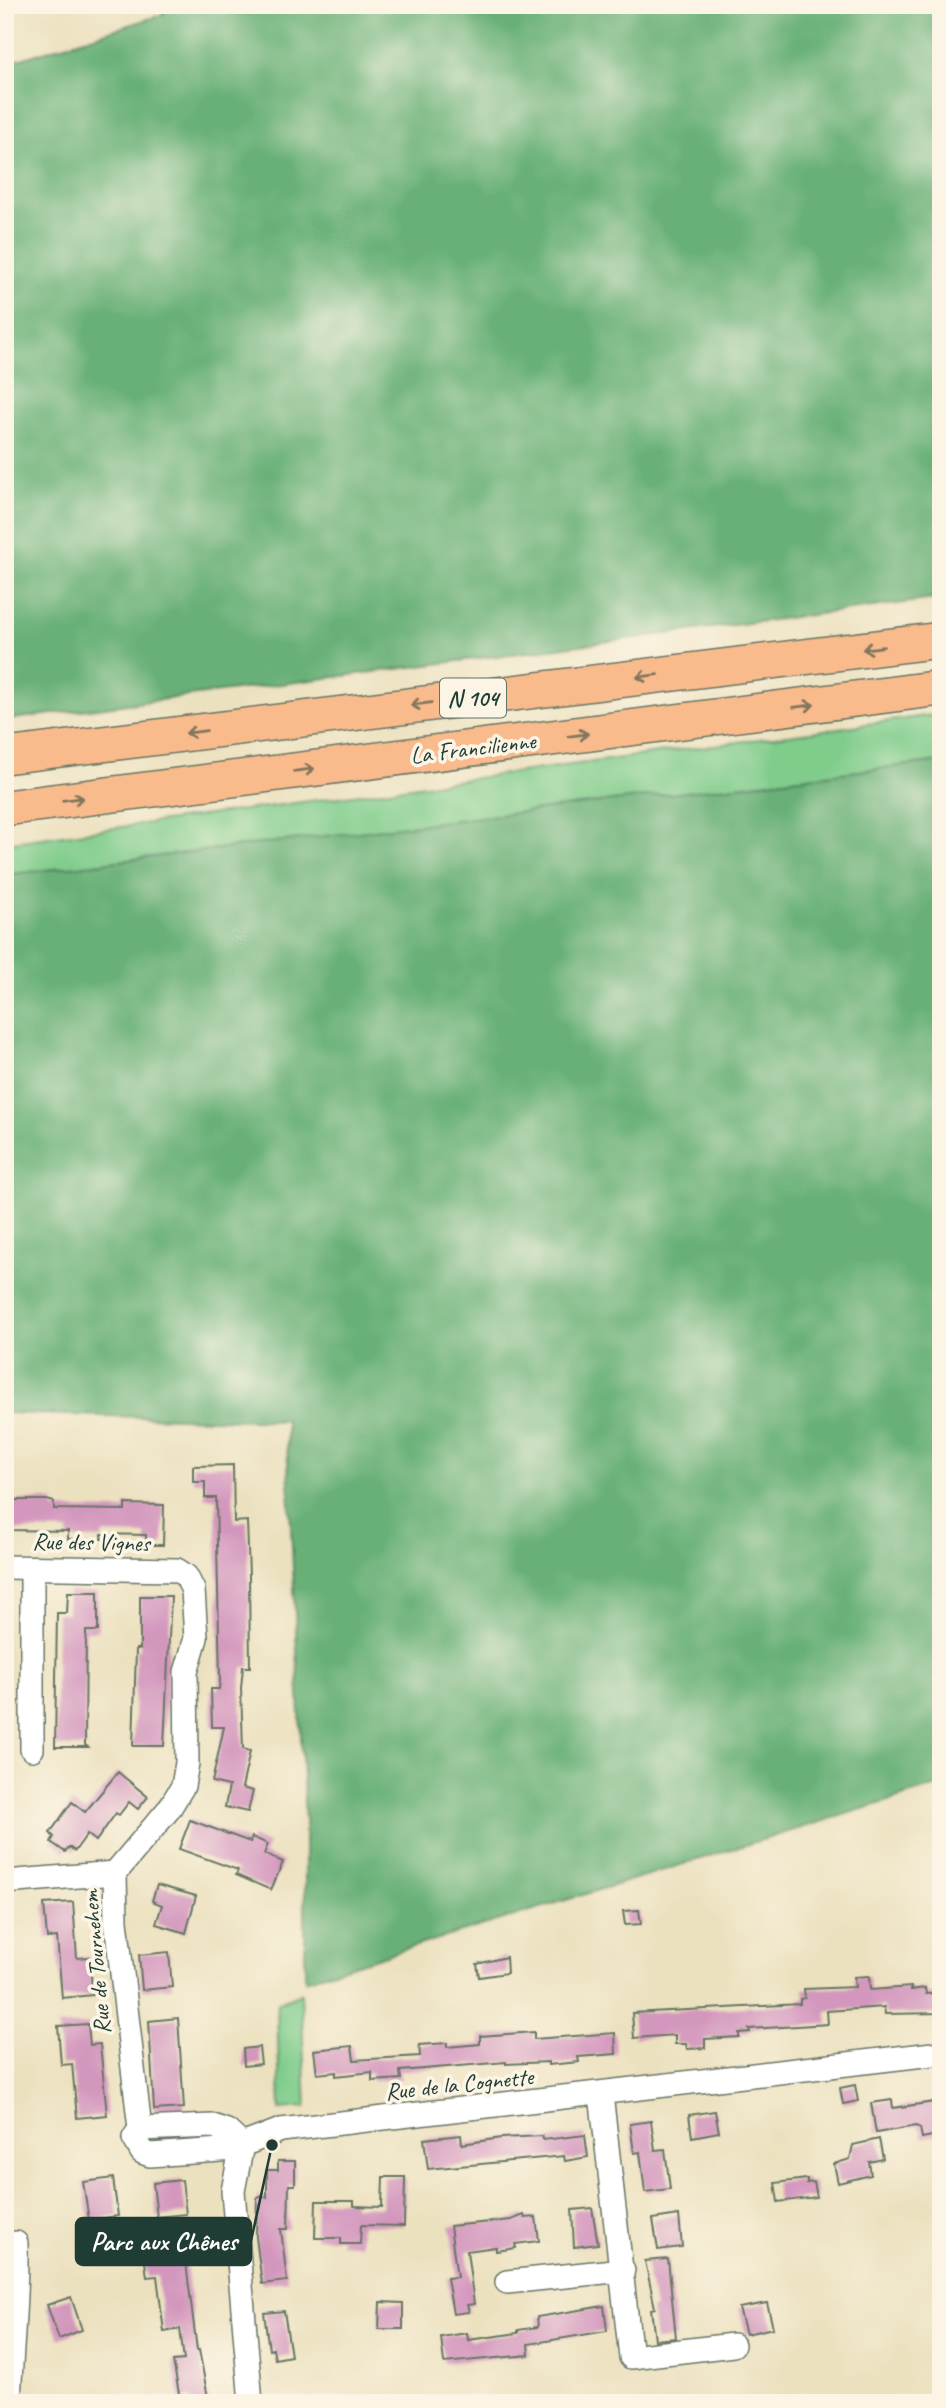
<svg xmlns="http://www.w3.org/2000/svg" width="946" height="2408" viewBox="0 0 946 2408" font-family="Caveat,sans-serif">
  <rect width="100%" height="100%" fill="#fcf5e5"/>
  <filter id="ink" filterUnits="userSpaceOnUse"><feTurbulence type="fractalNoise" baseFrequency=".0143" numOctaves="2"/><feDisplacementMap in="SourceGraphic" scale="14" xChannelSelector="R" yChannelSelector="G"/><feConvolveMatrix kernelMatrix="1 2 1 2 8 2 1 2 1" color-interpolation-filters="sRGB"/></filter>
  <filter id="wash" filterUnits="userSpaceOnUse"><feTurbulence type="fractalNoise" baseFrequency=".00686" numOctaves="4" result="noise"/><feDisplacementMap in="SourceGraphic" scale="28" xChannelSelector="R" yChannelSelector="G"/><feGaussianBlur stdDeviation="1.57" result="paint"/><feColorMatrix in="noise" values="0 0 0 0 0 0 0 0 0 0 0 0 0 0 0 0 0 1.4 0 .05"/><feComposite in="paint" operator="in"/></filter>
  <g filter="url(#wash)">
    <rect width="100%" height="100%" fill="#ece1bf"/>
    <!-- green -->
    <g fill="#7fcc8b" stroke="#4f8460" stroke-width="2">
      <path d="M941,714v47l-936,114v-32z"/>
      <path d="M301,1993l5,114 -26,2 -3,-106z"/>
    </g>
    <!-- forest -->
    <g fill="#67b077" stroke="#437656" stroke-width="2">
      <path d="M154,5h787v593l-936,122v-656l159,-50z"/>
      <path d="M941,761v1024l-636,195v-159l-19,-400 -281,-8v-538z"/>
    </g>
    <g id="blocks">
      <!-- building -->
      <g fill="#d396bd">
        <path d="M233,1465l1,57 13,-1 2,54 1,92h-7l-2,21 2,61 7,2 -8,37 11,3 -5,21 -23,-5 4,-21 -17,-4 12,-55h-12l-1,-38h8l1,-8 -4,-183h-11v-16h-12v-16z"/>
        <path d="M9,1500h38l7,2v7l71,1v-6l39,1 -1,40h-17v-10l-44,-1v5h-34v-8l-60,-1z"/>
        <path d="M68,1592h30v39h-12l-1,114 3,2h-33l2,-134h10z"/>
        <path d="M140,1596h31l-7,150h-31l3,-97h4z"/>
        <path d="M118,1772l30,25 -10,12 -9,-7 -10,13 -3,-2 -20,28 -9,-7 -12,17 -6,-4 -4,5 -14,-10 3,-5 -4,-4 22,-31 13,10z"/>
        <path d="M190,1820l60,22 2,-5 16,7 -4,10 19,8 -12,28 -35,-15 2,-5 -59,-21z"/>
        <path d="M157,1885l39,11 -10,37 -30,-9 6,-19 -10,-4z"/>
        <path d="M73,1902l4,56 12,-1 4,38 -31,3 -5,-61 -10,1 -3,-34z"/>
        <path d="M639,1910l2,14 -16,1 -2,-14z"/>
        <path d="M169,1952l3,35 -30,3 -3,-35z"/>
        <path d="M506,1957l1,16 -28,4 -2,-13z"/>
        <path d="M869,1976l1,14 41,-3v3l14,-2 1,6 15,-1v20l-56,1 -1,-7 -57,4 1,13 -79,5 1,3 -11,1v4l-34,2v9l-18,1 -1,-5h-11v-9l-41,3 -2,-25 168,-9v-5l5,-1 -1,-9 51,-2 -1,-10z"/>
        <path d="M178,2018l6,90 -30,2 -5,-89z"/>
        <path d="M88,2024l2,21 10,-1 7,71 -30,3 -5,-54 -11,1 -3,-39z"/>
        <path d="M534,2032v7l81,-6 1,21 -38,3 1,5 -31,3v-3l-42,2v-2l-106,9 1,8 -29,2v-9l-36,4v-4l-19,2 -3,-24 38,-4 2,14 66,-4 -1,-11 28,-2v4l33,-3v-8z"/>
        <path d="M259,2047l2,17 -17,2 -1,-17z"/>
        <path d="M855,2085l3,16 -15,3 -3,-16z"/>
        <path d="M892,2100l1,8 48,-7v24h-5l1,10 -15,3 -2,-10 -4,-2 -40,7 -5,-30z"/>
        <path d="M715,2111l4,21 -27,5 -3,-22z"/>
        <path d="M651,2121l4,29 10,-1 5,40 -25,3 -5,-40 -6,1 -4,-29z"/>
        <path d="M461,2135l1,9 39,-6 41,-2 1,4 42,-5 3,22 -23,4 -1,-5 -136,13 -4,-30z"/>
        <path d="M879,2139l4,20 -14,3 2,13 -33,8 -4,-19 16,-5 3,-14z"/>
        <path d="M278,2161h17v24h-6l-1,44h-7l6,52 -25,3 -6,-47 1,-40h10v-27h11z"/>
        <path d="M383,2177h22l-1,49 -43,-1 -1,19h-19v-6h-26l1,-37h38v5l28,1z"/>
        <path d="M113,2178l5,38 -29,4 -6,-38z"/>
        <path d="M807,2179v4l7,-1 3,15 -39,5 -3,-19z"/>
        <path d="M182,2180l4,34 -29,3 -4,-34z"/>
        <path d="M592,2208l6,36 -24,3 -2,-37z"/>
        <path d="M524,2215l1,3 11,-1 3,24 -24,3 1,4 -20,3v-4l-29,4 7,53 -7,1 2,7 -16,2 -6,-36 10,-1 -7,-51 61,-6z"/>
        <path d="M679,2215l3,32 -24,3 -5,-31z"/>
        <path d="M172,2235l3,21 10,-1 12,95h2l10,53h-17l-1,-6 -11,2 -7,-38 11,-1 -4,-31 -16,3 -7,-56 -10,1 -5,-38z"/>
        <path d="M668,2259l8,79 -21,2 -4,-31 4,-1 -10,-47z"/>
        <path d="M71,2297l11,33 -23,9 -12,-34z"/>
        <path d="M380,2302l23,1v26h-24z"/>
        <path d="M767,2303l6,25 -27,6 -7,-26z"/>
        <path d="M604,2306l3,25 -79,13 1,11 -85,8 -3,-26 26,-4 1,7 50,-7v-3l20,-3 -1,-10z"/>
        <path d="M284,2311l7,45 -16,3 -2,-10 -4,1 -5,-37z"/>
      </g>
    </g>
  </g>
  <g filter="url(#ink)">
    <use href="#blocks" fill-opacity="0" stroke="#677665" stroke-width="2"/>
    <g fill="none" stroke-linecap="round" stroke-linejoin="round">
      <!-- minor casing -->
      <g stroke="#677665" stroke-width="26">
        <g id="minor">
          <path d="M5,1567l172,3 9,6 7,14 3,48 -10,34 1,91 -4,23 -14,23 -54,64 1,48 24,208"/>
          <path d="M32,1568v181"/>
          <path d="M5,1882l110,-9"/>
          <path d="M601,2094l30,263 102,-12"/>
          <path d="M213,2126l14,5 15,14 -7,4 -85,6 -8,-3 -8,-14 6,-9z"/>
          <path d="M507,2282l116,-12"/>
          <path d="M9,2403c2,-54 8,-106 7,-160"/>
          <path d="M251,2403l-18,-212 9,-46 39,-15 660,-77"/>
        </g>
      </g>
      <!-- highway casing -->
      <g stroke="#677665" stroke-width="38">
        <g id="highway">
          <path d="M5,756l936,-116"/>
          <path d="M5,808l936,-120"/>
        </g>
      </g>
      <!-- minor -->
      <use href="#minor" stroke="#fff" stroke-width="23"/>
      <!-- highway -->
      <use href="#highway" stroke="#fabb8c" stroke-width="35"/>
    </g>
    <!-- one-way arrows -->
    <defs><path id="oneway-shaft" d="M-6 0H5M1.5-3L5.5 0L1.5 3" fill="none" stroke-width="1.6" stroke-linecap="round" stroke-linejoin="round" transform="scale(1.75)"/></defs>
    <g stroke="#82765c">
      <use href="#oneway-shaft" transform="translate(873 648) rotate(173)"/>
      <use href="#oneway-shaft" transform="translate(647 676) rotate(173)"/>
      <use href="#oneway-shaft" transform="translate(421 704) rotate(173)"/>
      <use href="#oneway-shaft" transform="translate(804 706) rotate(-7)"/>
      <use href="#oneway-shaft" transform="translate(196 732) rotate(173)"/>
      <use href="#oneway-shaft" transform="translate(578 735) rotate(-7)"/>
      <use href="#oneway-shaft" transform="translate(304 770) rotate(-7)"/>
      <use href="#oneway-shaft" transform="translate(73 799) rotate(-7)"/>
    </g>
  </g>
  <g text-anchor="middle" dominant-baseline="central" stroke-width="7" stroke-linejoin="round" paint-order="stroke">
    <!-- shield labels -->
    <rect fill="#fcf5e5" stroke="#617469" stroke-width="2" x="440" y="678.5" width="66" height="39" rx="5"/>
    <g font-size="23" font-weight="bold" fill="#1f3d34">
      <text x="473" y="698">N 104</text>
    </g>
    <!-- street labels -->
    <g font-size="24" fill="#1f3d34" stroke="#fcf5e5">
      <text transform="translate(473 748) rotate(-7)">La Francilienne</text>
      <text transform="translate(91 1542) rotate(1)">Rue des Vignes</text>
      <text transform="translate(96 1962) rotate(-95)">Rue de Tournehem</text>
      <text transform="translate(459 2084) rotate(-6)">Rue de la Cognette</text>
    </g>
  </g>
  <!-- callouts -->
  <path fill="none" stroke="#1f3d34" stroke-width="2.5" d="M272 2145L251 2241"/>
  <circle fill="#1f3d34" stroke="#fcf5e5" stroke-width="2.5" cx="272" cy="2145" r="7"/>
  <rect fill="#1f3d34" stroke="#1f3d34" stroke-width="2.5" x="76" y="2218" width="175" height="47" rx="7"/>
  <g font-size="26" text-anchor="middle" font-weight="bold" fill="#fff">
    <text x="164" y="2250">Parc aux Chênes</text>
  </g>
  <!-- margin -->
  <rect width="946" height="2408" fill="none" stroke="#fcf5e5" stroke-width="28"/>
</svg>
